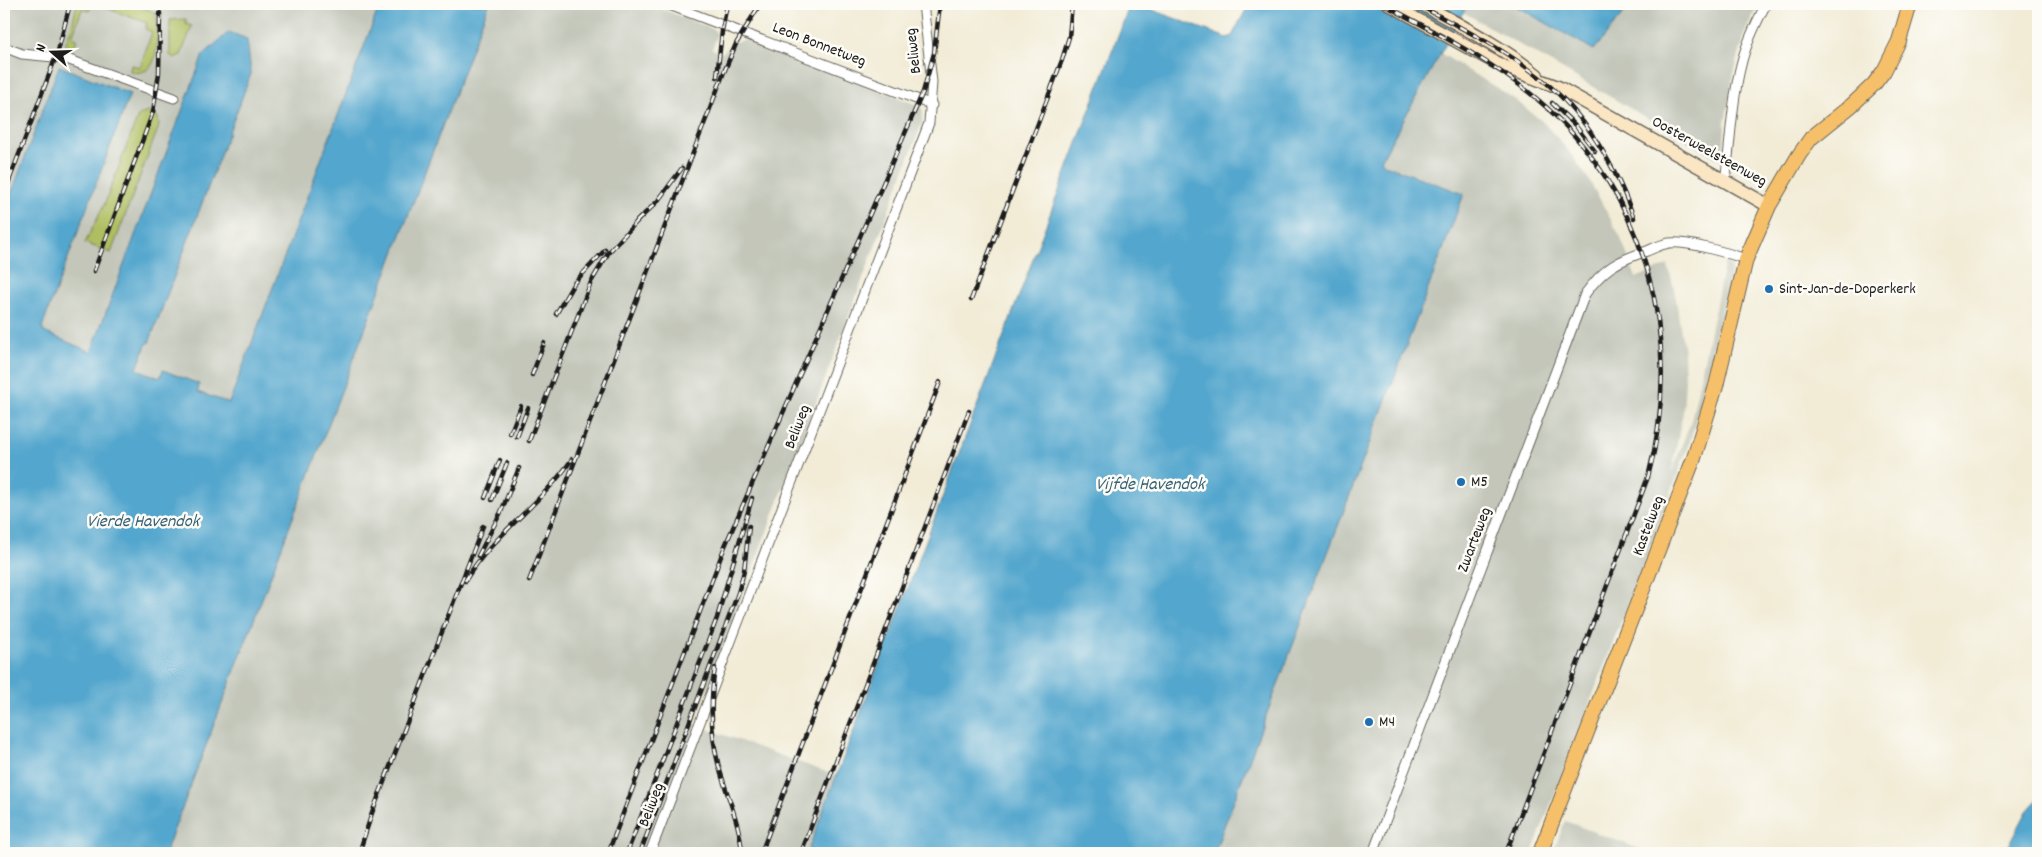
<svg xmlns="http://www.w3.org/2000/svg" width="2042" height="857" viewBox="0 0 2042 857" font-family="Dekko,sans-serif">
  <rect width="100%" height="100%" fill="#fdfcf7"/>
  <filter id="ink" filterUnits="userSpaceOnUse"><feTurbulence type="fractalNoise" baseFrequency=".02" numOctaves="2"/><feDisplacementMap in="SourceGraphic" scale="10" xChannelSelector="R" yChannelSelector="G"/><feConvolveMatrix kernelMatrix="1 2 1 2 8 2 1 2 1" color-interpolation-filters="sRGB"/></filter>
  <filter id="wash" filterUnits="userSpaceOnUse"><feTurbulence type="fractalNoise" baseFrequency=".0096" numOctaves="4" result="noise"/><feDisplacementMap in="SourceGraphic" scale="20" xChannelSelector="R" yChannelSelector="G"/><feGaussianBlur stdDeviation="1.12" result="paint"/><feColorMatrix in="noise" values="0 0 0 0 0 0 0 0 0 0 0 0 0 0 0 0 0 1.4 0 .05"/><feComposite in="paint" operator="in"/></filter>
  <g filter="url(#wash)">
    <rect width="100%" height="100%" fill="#f2ecd7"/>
    <!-- industrial -->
    <g fill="#c3c6b9">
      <path d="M4,4h376l-151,399 -31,-11 1,-8 -36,-13 -3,7 -22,-9 2,-7 -45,-18 -4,8 -48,-20 -1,-5 17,-260 -55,146z"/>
      <path d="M489,4h160l64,25 3,3 1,4 -5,13 10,4 13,-11 12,-3 163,63 10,4 3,5 -1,12 -228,601 143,52 -30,77h-642z"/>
      <path d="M1468,4h44l82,46 37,-46h128l-13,26 -13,47 -8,45 -2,40 -260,-150z"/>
      <path d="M1440,53l73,45 30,24 25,28 21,30 31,56 16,42 32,-13 7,28 9,59 1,29 -2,31 -12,62 20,-53 34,-160 7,7 -32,138 -12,42 -156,405h-318l250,-658 -79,-30 -4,-5v-3z"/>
      <path d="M1565,821l85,32h-97z"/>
    </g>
    <!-- green -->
    <g fill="#afbe60" stroke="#666d3e">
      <path d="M77,4h15l-3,7 -7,-2 -10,28 5,2 -3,8 -3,2 -6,-5 6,-15z"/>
      <path d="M95,4h39l22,9c0,17 7,55 -15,59 -4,1 -7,1 -11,-1l1,-6 9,2 12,-35 -7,-3 2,-6z"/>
      <path d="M186,19v5l6,2 -11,29 -7,3 -4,-3v-35z"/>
      <path d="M148,112l10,5 1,9 -48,127 -26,-10 20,-40 32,-84 2,-4z"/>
    </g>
    <!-- water -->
    <g fill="#52a6cd" stroke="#376174">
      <path d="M380,4h109l-324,849h-161v-640l55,-147 71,28 -88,233 2,5 47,20 112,-297 26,-23 18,7 4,35 -102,269 -3,2 -9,24 23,9 3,-8 36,14 -1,8 31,11z"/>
      <path d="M1130,4h7l90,34 5,-2 17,-32h219l-87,156 4,5 79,29 -250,659h-407z"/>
      <path d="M1512,4h119l-37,46z"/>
      <path d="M2038,799v54h-33l22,-42z"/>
    </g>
  </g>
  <g filter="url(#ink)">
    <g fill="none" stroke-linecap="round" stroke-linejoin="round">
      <!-- minor casing -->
      <g stroke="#67655d" stroke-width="11">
        <g id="minor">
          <path d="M667,4l265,101"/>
          <path d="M4,47l18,7 42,4 110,40"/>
          <path d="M1725,181c6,-39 6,-78 16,-116 5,-22 15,-42 25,-61"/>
          <path d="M650,853l279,-730 3,-41 -9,-78"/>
          <path d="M1373,853l212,-559c19,-26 32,-33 62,-43 7,-3 15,-7 22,-8 18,-2 59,10 77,16"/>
        </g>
      </g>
      <!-- secondary casing -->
      <g stroke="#67655d" stroke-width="15">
        <g id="secondary">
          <path d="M1389,4l111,61 58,22 211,119"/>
          <path d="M1422,4c39,22 80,43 115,71"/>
        </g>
      </g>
      <!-- primary casing -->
      <g stroke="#67655d" stroke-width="16">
        <path id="primary" d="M1540,853l154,-395 22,-72 30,-127 23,-53 30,-51 12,-17 41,-33 22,-21 10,-13 15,-30 11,-37"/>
      </g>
      <!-- minor -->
      <use href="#minor" stroke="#fff" stroke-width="9"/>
      <!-- secondary -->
      <use href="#secondary" stroke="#fbe6c4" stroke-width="12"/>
      <!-- primary -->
      <use href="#primary" stroke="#f6c06b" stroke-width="14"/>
      <!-- rail casing -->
      <g stroke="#1c1c1c" stroke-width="4.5">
        <g id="rail">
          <path d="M1383,4c53,29 108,56 154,95 110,93 148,241 111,378l-142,376"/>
          <path d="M1417,4c38,21 78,40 113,66 50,36 83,90 104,148"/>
          <path d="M717,77l5,-46 5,-27"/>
          <path d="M1552,103l23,22 20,26"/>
          <path d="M4,194l54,-143 12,-47"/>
          <path d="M637,221l20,-19 25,-34"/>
          <path d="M94,271l59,-159 6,-39 1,-60"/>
          <path d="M971,300l91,-240 7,-23 3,-33"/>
          <path d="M556,314l18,-31 31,-33"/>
          <path d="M532,375l12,-32"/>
          <path d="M510,434l11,-28"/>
          <path d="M517,437l11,-29"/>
          <path d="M529,441l62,-159 18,-30 32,-35"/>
          <path d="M485,498l15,-38"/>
          <path d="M492,500l15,-37"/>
          <path d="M478,556l23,-44 18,-44"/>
          <path d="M465,581c28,-47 77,-77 107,-122"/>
          <path d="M529,581l195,-509 12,-28 24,-40"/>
          <path d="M715,668c-5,33 -5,66 4,99 8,29 21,56 23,86"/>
          <path d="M359,853l13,-40 111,-287"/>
          <path d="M608,853l117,-307 198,-454 11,-39 6,-49"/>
          <path d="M627,853l90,-235 35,-120"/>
          <path d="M640,853l98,-260 6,-22 5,-45"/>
          <path d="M761,853l179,-471"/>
          <path d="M801,853l168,-442"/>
        </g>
      </g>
      <!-- rail -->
      <use href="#rail" stroke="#fdfcf7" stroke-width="2.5" stroke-dasharray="8" stroke-linecap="butt"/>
    </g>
  </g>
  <!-- markers -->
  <g fill="#1f6fb2" stroke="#fdfcf7" stroke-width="2">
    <circle cx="1769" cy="289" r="5"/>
    <circle cx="1461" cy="482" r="5"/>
    <circle cx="1369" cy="722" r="5"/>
  </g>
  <g text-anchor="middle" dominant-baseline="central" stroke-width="5" stroke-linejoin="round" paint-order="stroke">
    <!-- street labels -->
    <g font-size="16" fill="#1c1c1c" stroke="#fdfcf7">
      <text transform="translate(819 45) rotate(21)">Leon Bonnetweg</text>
      <text transform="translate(914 51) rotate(-97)">Beliweg</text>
      <text transform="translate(1709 152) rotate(29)">Oosterweelsteenweg</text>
      <text transform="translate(798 427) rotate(-69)">Beliweg</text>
      <text transform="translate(1649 526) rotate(-69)">Kastelweg</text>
      <text transform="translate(1475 540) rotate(-69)">Zwarteweg</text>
      <text transform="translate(652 805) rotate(-69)">Beliweg</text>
    </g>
    <!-- poi labels -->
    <g font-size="16" fill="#1c1c1c" stroke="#fdfcf7" text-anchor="start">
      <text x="1779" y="289">Sint-Jan-de-Doperkerk</text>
      <text x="1471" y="482">M5</text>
      <text x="1379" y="722">M4</text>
    </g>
    <!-- water labels -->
    <g font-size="18" font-style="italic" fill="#376174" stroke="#fdfcf7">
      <text x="1150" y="485">Vijfde Havendok</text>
      <text x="143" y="522">Vierde Havendok</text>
    </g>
  </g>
  <!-- margin -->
  <rect width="2042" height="857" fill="none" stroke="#fdfcf7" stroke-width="20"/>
  <!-- north arrow -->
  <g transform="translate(52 52) rotate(290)" stroke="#fdfcf7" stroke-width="4" paint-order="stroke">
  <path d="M0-4L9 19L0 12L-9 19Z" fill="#1c1c1c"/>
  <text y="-8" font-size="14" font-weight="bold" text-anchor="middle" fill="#1c1c1c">N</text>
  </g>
</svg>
